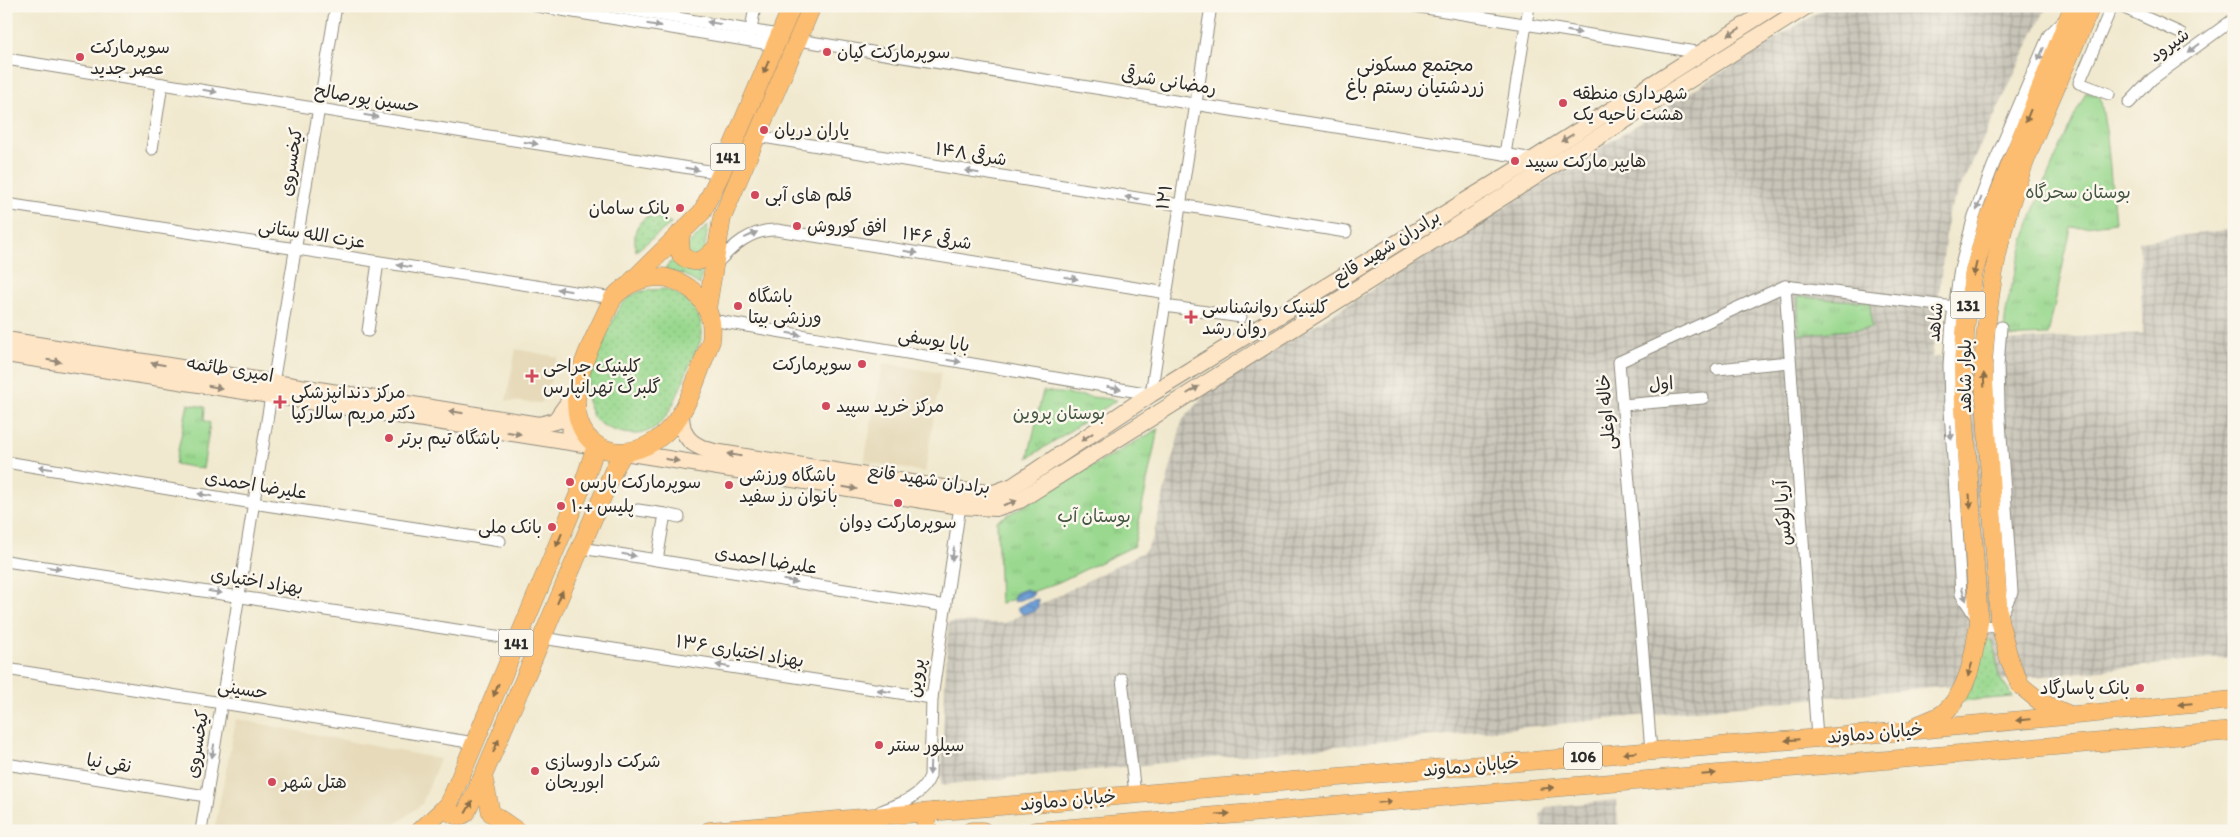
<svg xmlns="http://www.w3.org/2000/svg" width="2240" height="837" viewBox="0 0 2240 837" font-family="Itim,'Playpen Sans Arabic',sans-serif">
  <defs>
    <pattern id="industrial-grid" width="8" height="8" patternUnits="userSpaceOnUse" patternTransform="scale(1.25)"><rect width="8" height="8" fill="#c8c4b8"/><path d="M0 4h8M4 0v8" fill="none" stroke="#a39f96"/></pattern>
    <pattern id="grass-dots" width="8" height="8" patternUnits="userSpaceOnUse" patternTransform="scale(1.25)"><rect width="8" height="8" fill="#99d88e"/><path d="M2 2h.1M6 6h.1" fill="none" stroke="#84ba7b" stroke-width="1.8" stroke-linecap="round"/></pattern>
    <pattern id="park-tufts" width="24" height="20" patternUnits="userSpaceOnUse" patternTransform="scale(1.25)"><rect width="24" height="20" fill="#99d88e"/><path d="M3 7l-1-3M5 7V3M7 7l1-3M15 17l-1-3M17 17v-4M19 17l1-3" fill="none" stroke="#84ba7b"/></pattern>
    <pattern id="water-waves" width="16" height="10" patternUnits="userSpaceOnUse" patternTransform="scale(1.25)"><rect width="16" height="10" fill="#6c9dd6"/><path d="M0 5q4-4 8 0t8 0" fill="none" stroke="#5980ae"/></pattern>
  </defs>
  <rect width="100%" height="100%" fill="#fbf7ec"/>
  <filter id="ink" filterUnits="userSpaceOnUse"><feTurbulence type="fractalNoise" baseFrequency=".02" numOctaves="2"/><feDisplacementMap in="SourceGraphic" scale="10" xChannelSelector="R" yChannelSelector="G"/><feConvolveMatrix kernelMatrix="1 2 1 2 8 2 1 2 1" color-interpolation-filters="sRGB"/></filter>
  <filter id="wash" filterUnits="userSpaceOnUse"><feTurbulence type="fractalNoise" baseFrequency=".0096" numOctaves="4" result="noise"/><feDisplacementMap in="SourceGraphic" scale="20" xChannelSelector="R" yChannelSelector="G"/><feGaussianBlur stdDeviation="1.12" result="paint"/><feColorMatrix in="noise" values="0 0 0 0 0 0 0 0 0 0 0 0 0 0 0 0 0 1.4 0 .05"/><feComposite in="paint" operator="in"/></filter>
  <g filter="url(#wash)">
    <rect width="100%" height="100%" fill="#f1e9cf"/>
    <!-- built -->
    <g fill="#e6daba">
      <path d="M516,349l42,8 -12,38 -5,8 -35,-2z"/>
      <path d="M883,363l58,10 -16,99 -61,-10z"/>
      <path d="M236,719l204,40 -18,45 -35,27h-173z"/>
    </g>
    <!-- industrial -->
    <g fill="url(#industrial-grid)">
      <path d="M1828,6h219l-99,207 -16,145 73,-17 138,-8 -4,-92 95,-12v428l-1293,128 7,-163 57,1 140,-72 8,-14 29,-116 25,-29z"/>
      <path d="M1616,800l3,31h-77l-2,-16 6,-8z"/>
    </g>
    <!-- grass -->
    <g fill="url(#grass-dots)" stroke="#62825c">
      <path d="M646,217h8l18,6 -36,28c-2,-15 -3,-24 10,-34z"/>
      <path d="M708,225l-8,60 -16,-10 -20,-6z"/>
      <path d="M666,289c19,7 36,21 36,44 0,9 -9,22 -12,31 -13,30 -24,78 -66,69 -10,-2 -23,-7 -30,-15 -6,-10 -7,-22 -7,-33 1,-8 27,-70 32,-77 2,-4 9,-10 14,-13 9,-6 22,-5 33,-6z"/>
      <path d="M1981,640h12l6,37 14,20 -51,4z"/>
    </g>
    <!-- park -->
    <g fill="url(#park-tufts)" stroke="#62825c">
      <path d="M2086,92l14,4 7,40 8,86 -44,6 -23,107 -44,2c0,-23 6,-45 12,-68 16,-62 42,-119 70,-177z"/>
      <path d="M1798,297l72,5 2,26 -73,7z"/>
      <path d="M1043,391l74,9 -89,58z"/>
      <path d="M188,404l17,3 -1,13 6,3 -7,46 -28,-5z"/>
      <path d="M1158,429l-24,117 -75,36 -59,22 -3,-83z"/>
    </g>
    <!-- water -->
    <g fill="url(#water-waves)" stroke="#4c6480">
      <path d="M1026,589l8,4 -2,3 -18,6 -1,-4 3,-5z"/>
      <path d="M1038,599v8l-4,5 -12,2 -5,-6 12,-7z"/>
    </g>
  </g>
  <g filter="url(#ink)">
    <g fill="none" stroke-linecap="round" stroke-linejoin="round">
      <!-- minor casing -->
      <g stroke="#8e8a7d" stroke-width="13">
        <g id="minor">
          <path d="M537,6l238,39"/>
          <path d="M607,6l172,29"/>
          <path d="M1414,6l288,47"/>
          <path d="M2120,6l60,27"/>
          <path d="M750,36l5,-30"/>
          <path d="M798,40l736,119"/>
          <path d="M6,59l715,114"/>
          <path d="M2109,94l-30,-11 33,-77"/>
          <path d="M2129,103l23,-24 82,-60"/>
          <path d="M756,136l590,96"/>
          <path d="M152,149l10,-65"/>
          <path d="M1505,154l24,-148"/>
          <path d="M6,204l607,94"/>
          <path d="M715,265c18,-19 35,-36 62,-35l390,63"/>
          <path d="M1785,286l32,452"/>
          <path d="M1165,306l76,11"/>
          <path d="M711,320l440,74"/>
          <path d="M2001,327l-3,39 1,41 13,185 -13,28 -7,6 -5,1 -8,-5 -18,-28 -11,-185 -1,-44 3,-44 8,-52 14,-53 19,-50 56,-131 15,-15"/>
          <path d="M368,331l10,-69"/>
          <path d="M1717,369l73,-7"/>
          <path d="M273,383l63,-377"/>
          <path d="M1151,394l60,-388"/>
          <path d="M1623,405l80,-7"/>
          <path d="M6,462l247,41 247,38"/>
          <path d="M638,510l27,4"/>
          <path d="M581,548l365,58"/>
          <path d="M657,560l8,-46 14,3"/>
          <path d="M6,561l496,76"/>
          <path d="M542,638l390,60"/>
          <path d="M6,669l469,74"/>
          <path d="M1122,679l13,115"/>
          <path d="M1651,751l-32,-389 166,-76 169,21"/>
          <path d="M6,764l200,32"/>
          <path d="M881,811c19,-7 41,-14 49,-35l2,-78 28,-192"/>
          <path d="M201,831l70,-435"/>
        </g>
      </g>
      <!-- secondary casing -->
      <g stroke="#8e8a7d" stroke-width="18">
        <g id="secondary">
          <path d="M6,340l533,85 16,-4 21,-29"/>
          <path d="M6,354l590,92"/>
          <path d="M681,414c0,24 11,32 33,38l248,39 32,2 19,-7 138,-92 383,-235 241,-153"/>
          <path d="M555,421c7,-2 11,-2 16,4l-1,12 -6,4"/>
          <path d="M624,452l336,54 36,2 24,-8 787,-494"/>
        </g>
      </g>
      <!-- primary casing -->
      <g stroke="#8e8a7d" stroke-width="19">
        <g id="primary">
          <path d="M680,233l1,22c16,13 24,4 36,-8"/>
          <path d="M663,277c31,6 53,31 48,64 -11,26 -21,65 -40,86 -39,44 -103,28 -94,-37 4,-31 23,-63 36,-92 13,-15 29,-21 50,-21z"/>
          <path d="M631,282l71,-70 19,-39 71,-167"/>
          <path d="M707,309l15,-91 90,-212"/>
          <path d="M2070,715l-28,-12 -21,-17 -11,-24 -11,-42 -16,-254c3,-47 9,-94 21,-140 20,-75 57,-148 87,-220"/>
          <path d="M1918,725c8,-4 21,-7 28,-14 24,-23 28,-57 33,-89l-15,-214 -1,-43 3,-43 8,-50 14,-51 85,-215"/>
          <path d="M449,804l1,8c6,5 10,5 16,1l17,-37"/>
          <path d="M420,831l29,-27 136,-325 11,-33"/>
          <path d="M517,831l-26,-18 -8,-37 132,-309 9,-15"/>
          <path d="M709,831l734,-63 463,-37 328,-31"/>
          <path d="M929,831l-4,-9 3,-7 5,-3"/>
          <path d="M971,831h12"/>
          <path d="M1035,831l1199,-100"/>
        </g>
      </g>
      <!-- minor -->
      <use href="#minor" stroke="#fff" stroke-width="11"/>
      <!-- secondary -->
      <use href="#secondary" stroke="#fee5c5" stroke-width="16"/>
      <!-- primary -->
      <use href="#primary" stroke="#fcbd6f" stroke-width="18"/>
    </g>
    <!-- one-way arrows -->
    <defs><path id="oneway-solid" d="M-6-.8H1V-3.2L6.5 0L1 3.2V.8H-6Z" transform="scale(1.25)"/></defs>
    <g fill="#a0a0a0">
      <use href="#oneway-solid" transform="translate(714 23) rotate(-171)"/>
      <use href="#oneway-solid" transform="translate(654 25) rotate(9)"/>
      <use href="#oneway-solid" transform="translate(1574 32) rotate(9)"/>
      <use href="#oneway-solid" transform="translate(2194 48) rotate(144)"/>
      <use href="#oneway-solid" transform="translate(2041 54) rotate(113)"/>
      <use href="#oneway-solid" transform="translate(210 91) rotate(9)"/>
      <use href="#oneway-solid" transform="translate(371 116) rotate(9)"/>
      <use href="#oneway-solid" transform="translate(531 143) rotate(9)"/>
      <use href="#oneway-solid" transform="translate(692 169) rotate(9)"/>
      <use href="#oneway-solid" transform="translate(972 172) rotate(-171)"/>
      <use href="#oneway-solid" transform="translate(1132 198) rotate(-171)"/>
      <use href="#oneway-solid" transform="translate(1979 204) rotate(110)"/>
      <use href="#oneway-solid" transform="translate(751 235) rotate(-25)"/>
      <use href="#oneway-solid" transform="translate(911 252) rotate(9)"/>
      <use href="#oneway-solid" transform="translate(404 266) rotate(-171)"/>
      <use href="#oneway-solid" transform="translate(1071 278) rotate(9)"/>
      <use href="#oneway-solid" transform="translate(564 290) rotate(-171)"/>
      <use href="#oneway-solid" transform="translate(794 334) rotate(9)"/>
      <use href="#oneway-solid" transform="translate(954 361) rotate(9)"/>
      <use href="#oneway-solid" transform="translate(1114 388) rotate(9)"/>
      <use href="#oneway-solid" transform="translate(1951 433) rotate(86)"/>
      <use href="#oneway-solid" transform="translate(45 468) rotate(-170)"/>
      <use href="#oneway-solid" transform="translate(205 495) rotate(-170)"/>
      <use href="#oneway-solid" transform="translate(953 554) rotate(98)"/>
      <use href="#oneway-solid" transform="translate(629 555) rotate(9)"/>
      <use href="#oneway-solid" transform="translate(54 568) rotate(9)"/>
      <use href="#oneway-solid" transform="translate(790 581) rotate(9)"/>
      <use href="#oneway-solid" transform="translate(215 592) rotate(9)"/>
      <use href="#oneway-solid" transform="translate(1964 594) rotate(71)"/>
      <use href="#oneway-solid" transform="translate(723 666) rotate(-171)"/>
      <use href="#oneway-solid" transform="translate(884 691) rotate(-171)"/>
      <use href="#oneway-solid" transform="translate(213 751) rotate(99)"/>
      <use href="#oneway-solid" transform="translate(930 768) rotate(92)"/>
    </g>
    <g fill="#948878">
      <use href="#oneway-solid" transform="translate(1734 32) rotate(148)"/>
      <use href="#oneway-solid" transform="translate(1567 138) rotate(148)"/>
      <use href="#oneway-solid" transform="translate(54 361) rotate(9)"/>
      <use href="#oneway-solid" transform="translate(158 364) rotate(-171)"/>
      <use href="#oneway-solid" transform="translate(215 387) rotate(9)"/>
      <use href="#oneway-solid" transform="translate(1193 390) rotate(-32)"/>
      <use href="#oneway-solid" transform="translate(456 412) rotate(-171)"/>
      <use href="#oneway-solid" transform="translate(514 433) rotate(9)"/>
      <use href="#oneway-solid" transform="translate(1087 437) rotate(146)"/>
      <use href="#oneway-solid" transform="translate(734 455) rotate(-171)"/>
      <use href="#oneway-solid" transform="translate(672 460) rotate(9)"/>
      <use href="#oneway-solid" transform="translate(850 488) rotate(9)"/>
      <use href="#oneway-solid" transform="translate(1010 503) rotate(-18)"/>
    </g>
    <g fill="#896d4a">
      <use href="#oneway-solid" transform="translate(766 67) rotate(113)"/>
      <use href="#oneway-solid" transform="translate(2028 116) rotate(112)"/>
      <use href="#oneway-solid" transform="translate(1975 269) rotate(103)"/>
      <use href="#oneway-solid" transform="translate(1984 380) rotate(-92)"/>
      <use href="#oneway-solid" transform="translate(1970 501) rotate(86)"/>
      <use href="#oneway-solid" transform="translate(559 540) rotate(113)"/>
      <use href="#oneway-solid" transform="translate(560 597) rotate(-67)"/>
      <use href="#oneway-solid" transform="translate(1970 670) rotate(107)"/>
      <use href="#oneway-solid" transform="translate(496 690) rotate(112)"/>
      <use href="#oneway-solid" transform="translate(2185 704) rotate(175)"/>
      <use href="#oneway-solid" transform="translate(2023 720) rotate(175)"/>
      <use href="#oneway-solid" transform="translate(1792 740) rotate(175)"/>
      <use href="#oneway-solid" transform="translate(496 746) rotate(-67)"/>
      <use href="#oneway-solid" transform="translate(1630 753) rotate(175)"/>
      <use href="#oneway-solid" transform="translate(1709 774) rotate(-5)"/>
      <use href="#oneway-solid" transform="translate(1547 788) rotate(-5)"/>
      <use href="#oneway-solid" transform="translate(1385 802) rotate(-5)"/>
      <use href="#oneway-solid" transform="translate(469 807) rotate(-61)"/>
      <use href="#oneway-solid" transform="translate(1223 814) rotate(-4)"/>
    </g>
  </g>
  <!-- markers -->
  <g fill="#d1495b" stroke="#fbf7ec" stroke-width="2">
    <circle cx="827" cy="52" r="5"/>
    <circle cx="80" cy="57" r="5"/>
    <circle cx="1563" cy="103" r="5"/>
    <circle cx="764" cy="130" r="5"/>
    <circle cx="1515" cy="161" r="5"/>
    <circle cx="755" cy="195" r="5"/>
    <circle cx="680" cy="208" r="5"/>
    <circle cx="797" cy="226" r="5"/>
    <circle cx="738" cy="306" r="5"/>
    <path d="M1188.5 309.5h5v5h5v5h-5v5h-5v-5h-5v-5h5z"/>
    <circle cx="862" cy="364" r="5"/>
    <path d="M529.5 368.5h5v5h5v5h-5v5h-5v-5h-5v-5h5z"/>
    <path d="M277.5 394.5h5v5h5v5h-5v5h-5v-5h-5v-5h5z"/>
    <circle cx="826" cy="406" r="5"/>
    <circle cx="389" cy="438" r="5"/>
    <circle cx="570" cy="482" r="5"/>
    <circle cx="729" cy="485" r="5"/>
    <circle cx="898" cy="503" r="5"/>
    <circle cx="561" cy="506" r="5"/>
    <circle cx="552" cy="527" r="5"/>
    <circle cx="2140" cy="688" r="5"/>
    <circle cx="879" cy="745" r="5"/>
    <circle cx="535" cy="771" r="5"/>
    <circle cx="272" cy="782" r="5"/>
  </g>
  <g text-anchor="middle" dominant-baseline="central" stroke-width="5" stroke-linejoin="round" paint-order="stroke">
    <!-- shield labels -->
    <g fill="#fbf7ec" stroke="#696865" stroke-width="1">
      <rect x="710.5" y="143.5" width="35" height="27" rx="4"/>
      <rect x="1950.5" y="291.5" width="35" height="27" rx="4"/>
      <rect x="498.5" y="629.5" width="35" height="27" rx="4"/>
      <rect x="1564" y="742.5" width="38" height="27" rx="4"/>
    </g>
    <g font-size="16" font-weight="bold" fill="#2b2b2b">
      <text x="728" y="157">141</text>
      <text x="1968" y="305">131</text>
      <text x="516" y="643">141</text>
      <text x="1583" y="756">106</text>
    </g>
    <!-- street labels -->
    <g font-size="18" fill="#2b2b2b" stroke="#fbf7ec">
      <text transform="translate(2169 45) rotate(-36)">شیرود</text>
      <text transform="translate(1169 81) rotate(9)">رمضانی شرقی</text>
      <text transform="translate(367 98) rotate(9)">حسین پورصالح</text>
      <text transform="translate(971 154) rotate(9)">۱۴۸ شرقی</text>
      <text transform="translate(291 162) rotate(-81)">کیخسروی</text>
      <text transform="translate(1164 197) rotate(-81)">۱۲۱</text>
      <text transform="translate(312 234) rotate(9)">عزت الله ستانی</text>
      <text transform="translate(937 238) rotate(9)">۱۴۶ شرقی</text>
      <text transform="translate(1386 247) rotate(-32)">برادران شهید قانع</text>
      <text transform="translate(1935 322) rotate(-84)">شاهد</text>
      <text transform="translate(934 340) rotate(9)">بابا یوسفی</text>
      <text transform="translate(230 369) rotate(9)">امیری طائمه</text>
      <text transform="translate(1965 376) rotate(-90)">بلوار شاهد</text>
      <text transform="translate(1661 384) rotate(-5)">اول</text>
      <text transform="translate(1606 412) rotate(-95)">خاله اوغلی</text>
      <text transform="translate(929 479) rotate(8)">برادران شهید قانع</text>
      <text transform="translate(256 485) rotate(9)">علیرضا احمدی</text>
      <text transform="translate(1783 513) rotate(-94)">آریا لوکس</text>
      <text transform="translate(766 560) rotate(9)">علیرضا احمدی</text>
      <text transform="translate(257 581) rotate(9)">بهزاد اختیاری</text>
      <text transform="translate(740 651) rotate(9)">بهزاد اختیاری ۱۳۶</text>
      <text transform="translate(916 678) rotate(-83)">پروین</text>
      <text transform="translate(243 689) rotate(9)">حسینی</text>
      <text transform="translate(1875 733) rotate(-5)">خیابان دماوند</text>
      <text transform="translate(197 744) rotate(-81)">کیخسروی</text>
      <text transform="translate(109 763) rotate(9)">نقی نیا</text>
      <text transform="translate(1471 766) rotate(-5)">خیابان دماوند</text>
      <text transform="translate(1068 800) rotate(-5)">خیابان دماوند</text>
    </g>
    <!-- poi labels -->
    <g font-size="18" fill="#2b2b2b" stroke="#fbf7ec" text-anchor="start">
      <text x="90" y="47">سوپرمارکت<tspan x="90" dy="21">عصر جدید</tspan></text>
      <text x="837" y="52">سوپرمارکت کیان</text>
      <text x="1573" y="93">شهرداری منطقه<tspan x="1573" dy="21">هشت ناحیه یک</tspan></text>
      <text x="774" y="130">یاران دریان</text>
      <text x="1525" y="161">هایپر مارکت سپید</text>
      <text x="765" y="195">قلم های آبی</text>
      <text x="670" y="208" text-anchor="end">بانک سامان</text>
      <text x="807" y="226">افق کوروش</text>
      <text x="748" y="296">باشگاه<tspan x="748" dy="21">ورزشی بیتا</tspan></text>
      <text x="1202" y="307">کلینیک روانشناسی<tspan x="1202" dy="21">روان رشد</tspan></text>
      <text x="852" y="364" text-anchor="end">سوپرمارکت</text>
      <text x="543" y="366">کلینیک جراحی<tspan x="543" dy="21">گلبرگ تهرانپارس</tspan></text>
      <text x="291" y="392">مرکز دندانپزشکی<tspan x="291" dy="21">دکتر مریم سالارکیا</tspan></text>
      <text x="836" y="406">مرکز خرید سپید</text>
      <text x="399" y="438">باشگاه تیم برتر</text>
      <text x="739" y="475">باشگاه ورزشی<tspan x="739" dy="21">بانوان رز سفید</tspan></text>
      <text x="580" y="482">سوپرمارکت پارس</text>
      <text x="571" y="506">پلیس +١٠</text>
      <text x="898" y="522" text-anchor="middle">سوپرمارکت دِوان</text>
      <text x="542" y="527" text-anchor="end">بانک ملی</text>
      <text x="2130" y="688" text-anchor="end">بانک پاسارگاد</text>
      <text x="889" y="745">سیلور سنتر</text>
      <text x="545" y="761">شرکت داروسازی<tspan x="545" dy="21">ابوریحان</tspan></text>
      <text x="282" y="782">هتل شهر</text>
    </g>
    <!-- park labels -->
    <g font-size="18" fill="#465644" stroke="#fbf7ec">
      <text x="2078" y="192">بوستان سحرگاه</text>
      <text x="1059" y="413">بوستان پروین</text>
      <text x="1094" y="516">بوستان آب</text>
    </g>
    <!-- neighbourhood labels -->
    <g font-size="19" fill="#2b2b2b" stroke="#fbf7ec">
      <text x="1415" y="64">مجتمع مسکونی<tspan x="1415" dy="22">زردشتیان رستم باغ</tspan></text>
    </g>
  </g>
  <!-- margin -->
  <rect width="2240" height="837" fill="none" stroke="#fbf7ec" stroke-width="25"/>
</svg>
